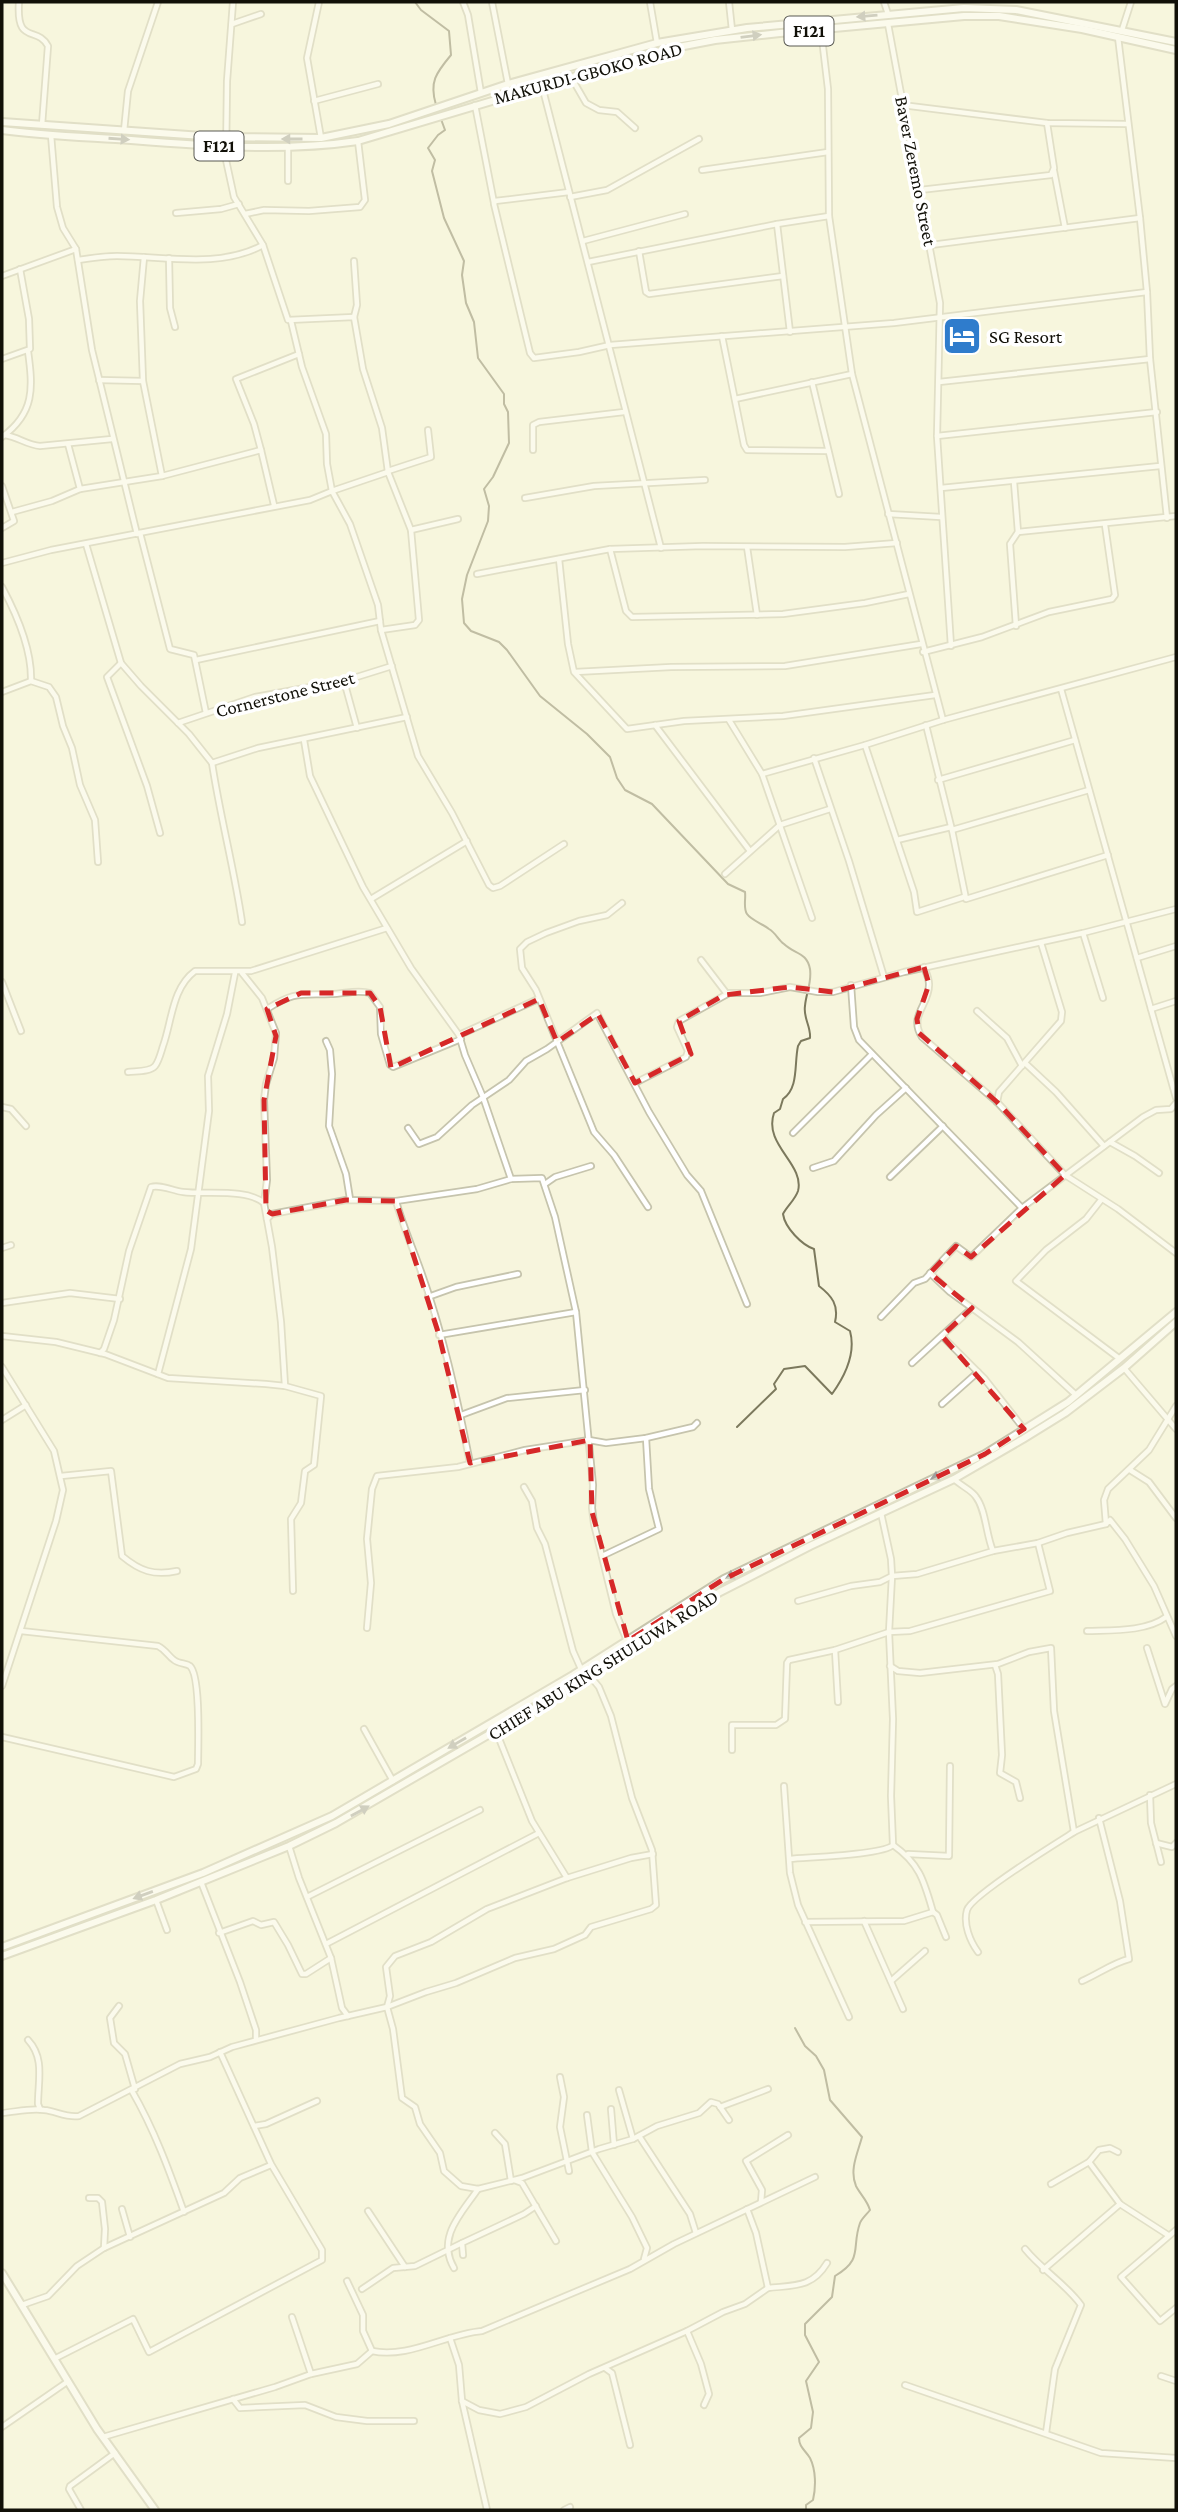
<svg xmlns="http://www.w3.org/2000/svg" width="1178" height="2512" viewBox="0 0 1178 2512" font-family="'Crimson Pro',serif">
  <rect width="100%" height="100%" fill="#f7f5dd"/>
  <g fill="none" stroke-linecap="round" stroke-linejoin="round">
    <!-- stream -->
    <g stroke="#7c795d" stroke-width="2">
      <path d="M415,2l6,8 28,21 2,24c-15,18 -22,27 -15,50"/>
      <path d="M438,111l7,19 -7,5 -10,13 7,12 -3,11 12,47 20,43 -2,14 4,28 8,19 4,36 26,36v10l4,8 1,31 -16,34 -9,12 5,17 -1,15 -21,54 -5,24 2,24 7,8 28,11 8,8 33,46 47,38 23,23 7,21 8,12 27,14 76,80 17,8c1,7 -2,16 2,22 4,6 16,10 22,15 7,4 9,11 15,15 10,10 23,8 26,25 2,14 -4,24 -5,37 -2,12 6,20 5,32l-9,3 -3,5c-4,18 1,42 -15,53l-3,10 -6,4c-11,32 31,51 24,78 -3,9 -11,15 -15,23 2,14 19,31 31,35l5,37c13,10 20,19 16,36l15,9c6,22 -5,45 -18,63l-27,-28 -21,3 -10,15 2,5 -39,38"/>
      <path d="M795,2028l10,18 11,10 8,14 6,30 32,37c-4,15 -13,33 -6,49 4,8 11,14 14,24 -3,4 -8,8 -10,13 -9,25 4,36 -25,53l-3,21 -27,27v11l14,27 -13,19 7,31 -2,16 -12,10c0,9 6,12 11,20 6,12 6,29 3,42l-7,5v5"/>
    </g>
    <!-- street casing -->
    <g stroke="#c6c4ad" stroke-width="8">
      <g id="street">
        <path d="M19,2c-3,44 18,23 29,44l-6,79"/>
        <path d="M319,2l-12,56 14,80"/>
        <path d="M463,2l5,13 13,78"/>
        <path d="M492,2l16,82"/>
        <path d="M650,2l7,41"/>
        <path d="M729,2l3,28"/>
        <path d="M884,2l4,12"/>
        <path d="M232,24l29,-10"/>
        <path d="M888,24l52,279 -3,133 14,210"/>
        <path d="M821,30l7,59 1,127 23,158 91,346"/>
        <path d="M1122,30l9,-28"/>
        <path d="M1118,37l22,181 7,74 3,67 17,159"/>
        <path d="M571,77l15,26 13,7 18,2 18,16"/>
        <path d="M542,86l119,462"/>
        <path d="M314,101l64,-17"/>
        <path d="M475,105l19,98"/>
        <path d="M902,105l145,18 80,1"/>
        <path d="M124,131l4,-40 30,-89"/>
        <path d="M51,135l6,72 6,21 13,21 16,101 45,184"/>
        <path d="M288,148v33"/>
        <path d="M702,170l126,-18"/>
        <path d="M1054,171l11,57"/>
        <path d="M920,190l131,-15 3,-7 -7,-45"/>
        <path d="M569,192l-74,9 -1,3 36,149 4,5 45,-6 31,-7 284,-22 253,-31"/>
        <path d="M570,197l37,-7 92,-51"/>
        <path d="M176,213l45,-4 18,-5"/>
        <path d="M245,214l19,-4 45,1 51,-4 5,-7 -7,-59"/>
        <path d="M777,224l13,108"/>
        <path d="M583,241l102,-27"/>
        <path d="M263,245l25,75 66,-3 9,52 19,59 6,44"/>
        <path d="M931,245l209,-27"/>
        <path d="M639,251l7,41 3,2 134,-18"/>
        <path d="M169,258l1,50 5,19"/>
        <path d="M78,260c13,-2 26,-4 39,-4 47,0 102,13 146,-11l-29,-48 -8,-37 1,-79 6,-79"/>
        <path d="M588,262l189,-38 52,-8"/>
        <path d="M2,276l74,-27"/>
        <path d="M354,317l3,-12 -3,-44"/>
        <path d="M291,321l11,46 24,67 1,30 5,27 56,-19 23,58 8,90 -4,5 -34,5"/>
        <path d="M722,336l22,109 3,5 81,1"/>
        <path d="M2,359l28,-10 -1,-30 -9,-50"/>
        <path d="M99,380l44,1"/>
        <path d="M812,382l27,112"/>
        <path d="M939,382l211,-23"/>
        <path d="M735,399l117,-25"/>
        <path d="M5,435c13,2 22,10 35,11l72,-7"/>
        <path d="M937,436l220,-24"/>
        <path d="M2,437c33,-24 31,-49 26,-86"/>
        <path d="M68,444l12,45"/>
        <path d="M261,450l-7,-26 -18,-45 63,-25"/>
        <path d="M533,450v-25l6,-3 85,-10"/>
        <path d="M388,471l43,-14 -3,-27"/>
        <path d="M162,476l99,-26 13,55"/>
        <path d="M1014,482l4,50 -8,12 6,82"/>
        <path d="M2,486l12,35 -12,7"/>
        <path d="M941,488l219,-22"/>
        <path d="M525,498l69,-12 111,-6"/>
        <path d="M12,512l40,-11 28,-12 82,-13 -19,-95 -3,-80 4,-44"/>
        <path d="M888,514l53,3"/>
        <path d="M411,530l47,-11"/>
        <path d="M1018,532l158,-16"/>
        <path d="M140,533l30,116 24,6 12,58"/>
        <path d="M86,544l35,119 20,23 48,48 23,29 46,-15 149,-31"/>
        <path d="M747,547l10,68"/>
        <path d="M610,549l16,62 6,6 151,-3 82,-11 44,-9"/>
        <path d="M559,559l9,85 6,28 53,57 57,-8 99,-5 152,-21"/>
        <path d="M2,563l49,-13 259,-50 22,-9 18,33 28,81 3,25 37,126 34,57 37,72 4,3 7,-2 64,-42"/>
        <path d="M477,574l133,-25 93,-3 142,1 52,-4"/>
        <path d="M2,587c15,28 30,62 29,94"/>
        <path d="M923,652l59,-15 67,-25 63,-13 3,-4 -10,-70"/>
        <path d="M196,660l184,-39"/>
        <path d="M121,663l-14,14 40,109 13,47"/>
        <path d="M575,672l96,-5 114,-1 136,-22"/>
        <path d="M344,681l13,47"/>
        <path d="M1061,689l115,409"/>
        <path d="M2,692l29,-11 18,6 7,10 7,29 9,22 8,37 15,35 3,42"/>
        <path d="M729,720l33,54 50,144"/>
        <path d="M178,723l77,-26 89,-16 48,-15"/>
        <path d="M655,725l95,126"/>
        <path d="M926,725l26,105 14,69 142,-44"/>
        <path d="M304,740l6,36 53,111 48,81 48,67 6,20 18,42 28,82"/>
        <path d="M865,745l49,147 3,20 47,-15"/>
        <path d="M814,758l35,103 35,116"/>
        <path d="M212,763c8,53 22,105 30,159"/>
        <path d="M762,774l103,-29 78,-25 233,-63"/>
        <path d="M938,780l137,-40"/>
        <path d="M952,830l137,-40"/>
        <path d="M897,840l54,-13"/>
        <path d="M725,874l55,-49 50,-16"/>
        <path d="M371,899l96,-58"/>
        <path d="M622,903l-15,12 -28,6 -33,12 -19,9 -7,7 2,19 14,22 58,142 20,23 34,52"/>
        <path d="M1083,933l20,65"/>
        <path d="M1137,958l39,-12"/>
        <path d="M701,960l26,34"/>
        <path d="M924,967c2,5 5,11 5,17 1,20 -21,32 -7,53l75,65 68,73 53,34 58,44"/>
        <path d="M242,973l20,25 14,35 -2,25 -8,26 -2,16 3,80 -3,23 8,44 9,75 4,64"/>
        <path d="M2,982l19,49"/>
        <path d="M851,985l3,42 5,13 163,168"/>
        <path d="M267,1009c28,-18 33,-14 64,-15 13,0 26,-5 39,-1l10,14 1,27 9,31 3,2 68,-28"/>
        <path d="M1151,1009l25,-8"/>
        <path d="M977,1011l30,27 15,28"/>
        <path d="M459,1035l79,-36"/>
        <path d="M326,1041l4,9 2,24 -3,52 17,48 4,25"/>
        <path d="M1025,1063l31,29 48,54"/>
        <path d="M128,1072c8,-1 22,0 27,-6 4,-5 6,-14 8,-20 9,-25 9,-58 32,-75h56l136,-43"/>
        <path d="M635,1083l51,-26 2,-6 -11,-24 2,-6 50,-28h31l30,-6 28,5h15l71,-20 179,-39 93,-24"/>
        <path d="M997,1102l2,-10 62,-71 1,-9 -21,-69"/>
        <path d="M2,1107l9,2 15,17"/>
        <path d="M408,1128l11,16 18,-7 35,-32 37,-25 17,-19 21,-12 50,-36 52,99 38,63 14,16 46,113"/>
        <path d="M793,1133l79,-79"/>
        <path d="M1110,1142l25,14 24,17"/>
        <path d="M813,1168l21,-7 42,-46 30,-27"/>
        <path d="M890,1177l53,-51"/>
        <path d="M545,1184l10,-7 36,-11"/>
        <path d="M1101,1200l-15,19 -40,31 -30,31 104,78"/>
        <path d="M396,1201c6,22 15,43 23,65 23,63 38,131 51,197"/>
        <path d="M267,1219l5,-5 74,-14 50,1 81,-12 34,-10 31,-1 13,39 21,95 17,173 -1,23 2,16 22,90 11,27"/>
        <path d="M2,1248l9,-3"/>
        <path d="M428,1297l28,-10 62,-13"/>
        <path d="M2,1303l68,-10 50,6"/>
        <path d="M972,1308l46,34 58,53"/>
        <path d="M881,1317l33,-34 11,-4 31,-33 15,11 51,-49 121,-91 13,-7 15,-1 5,-6"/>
        <path d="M439,1335l137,-23"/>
        <path d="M2,1336l54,6 49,12 63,24 98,6 19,2 36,10 -7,69 -9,6 -4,32 -10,16 2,72"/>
        <path d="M942,1336l42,42 40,51"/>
        <path d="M100,1353l4,-4 10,-29 15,-69 22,-64c10,-3 22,4 32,5 23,3 63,-4 81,11"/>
        <path d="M912,1363l60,-55 -22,-16 -20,-19"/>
        <path d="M2,1367l52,84 9,39 -7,31 -54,165"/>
        <path d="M1124,1368l52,61"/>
        <path d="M158,1374l33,-125 18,-138 -1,-35 19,-62 8,-41"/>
        <path d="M942,1404l36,-32"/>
        <path d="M461,1415l46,-17 78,-8"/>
        <path d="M2,1420l24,-15"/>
        <path d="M1130,1470l19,12 27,36"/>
        <path d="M61,1476l50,-5 11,85c18,15 32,20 55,15"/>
        <path d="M954,1479c7,7 18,11 22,18 10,13 10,38 17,54"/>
        <path d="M524,1487l8,14 5,27 8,16 28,107 12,27"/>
        <path d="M1106,1524l-2,-24 4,-11 41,-39 27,-44"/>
        <path d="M602,1556l57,-27 -10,-40 -3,-51"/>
        <path d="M798,1601l53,-15 29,-4 12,-6 25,-2 76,-23 45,-8 29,-10 39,-9 4,-4 15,19 29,47 22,50"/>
        <path d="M367,1628l4,-45 -4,-44 5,-50 5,-13 81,-9 67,-17 64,-10 17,3 40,-5 47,-11 4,-4"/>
        <path d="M1087,1631c24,-1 59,1 79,-14"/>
        <path d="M1147,1648l18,56 7,-15 4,-3"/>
        <path d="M995,1665l3,9 4,81 -2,18 16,9 4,16"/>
        <path d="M890,1666l8,5 22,2 78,-9 31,-12 22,-4 3,63 20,121 102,-48"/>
        <path d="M838,1702l-3,-52 54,-18 21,-1 140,-40 -12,-48"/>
        <path d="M364,1729l29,52"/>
        <path d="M496,1731l36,90 35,57"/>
        <path d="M2,1737l172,40 22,-8 2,-5c0,-17 3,-88 -8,-98 -4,-3 -11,-2 -16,-6 -6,-4 -8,-10 -16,-14l-137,-15"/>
        <path d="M732,1750v-25h44l9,-6 2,-56 2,-3 46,-10"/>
        <path d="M784,1786l6,87 8,32 51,112"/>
        <path d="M1150,1795l1,28 10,39"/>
        <path d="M1156,1843l16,4 4,-4"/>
        <path d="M289,1846l10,32 32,80 11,50 6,8"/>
        <path d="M653,1854l-22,4 -64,20 -80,31 -56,33 -36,14 -9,11 4,29 -3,11 6,22 9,69 13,9 5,17 20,29 4,18 17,15 17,3 44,-11 77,-29 34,-10 24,-13 42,-13 12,-11 7,2 11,16"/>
        <path d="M908,1854l41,2 1,-90"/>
        <path d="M790,1859c19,-2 93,-4 103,-14l-2,-49 2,-77 -4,-87 3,-56 -1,-17 -10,-46"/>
        <path d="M201,1882l39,100 16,48v10"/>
        <path d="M307,1897l173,-87"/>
        <path d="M156,1900l11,30"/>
        <path d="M933,1912l4,3 9,22"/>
        <path d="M864,1921l39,88"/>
        <path d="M805,1922l99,-1 29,-9c-9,-31 -13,-48 -40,-67"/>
        <path d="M219,1933l34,-12 8,4 13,-3 14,23 14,29h4l25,-16"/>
        <path d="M326,1944l213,-111"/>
        <path d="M978,1952c-8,-11 -15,-28 -11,-42 5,-15 88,-66 107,-78"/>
        <path d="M891,1981l34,-30"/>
        <path d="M1082,1981c16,-7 31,-18 47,-22l-9,-58 -21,-83"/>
        <path d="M119,2006l-9,12 4,25 11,11 10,35"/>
        <path d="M28,2040c17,18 10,41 10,64l2,5"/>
        <path d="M560,2077l4,20 -4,30 9,44"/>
        <path d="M619,2090l14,49"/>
        <path d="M132,2091c22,38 37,79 52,121"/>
        <path d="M720,2107l48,-18"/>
        <path d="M611,2109l3,36"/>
        <path d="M2,2113c14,-1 27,-5 42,-3 12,1 22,8 35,6l101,-52 30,-7 22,-10 107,-29 48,-11 39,-15 30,-9 59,-25 39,-9 31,-14 6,-8 60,-18 5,-4 -4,-55 -20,-52 -21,-82 -12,-29 -10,-12"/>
        <path d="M587,2115l5,37 40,65 15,31 -3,11"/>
        <path d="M254,2126l12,-2 51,-23"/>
        <path d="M495,2133l10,11 6,37"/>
        <path d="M639,2136l51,78 6,19"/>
        <path d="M1089,2162l31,42 48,31"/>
        <path d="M514,2180l8,3 34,58"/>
        <path d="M1051,2184l38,-22 10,-12 11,-2 8,4"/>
        <path d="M89,2198h9l4,4 3,27 -1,19"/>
        <path d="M761,2202l1,-12 -16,-29 42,-26"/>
        <path d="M122,2209l8,28"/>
        <path d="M747,2209l9,24 12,55c26,-3 44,0 59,-25"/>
        <path d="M368,2211l37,56"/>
        <path d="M1176,2230l-55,47 39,44 16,-13"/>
        <path d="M1025,2249c17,21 41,35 56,56l-26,64 -9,64"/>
        <path d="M463,2255l-1,-12 62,-29 12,-8"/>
        <path d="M454,2268c-18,-31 8,-55 24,-79"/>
        <path d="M1043,2270l77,-66"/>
        <path d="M347,2281l16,34v16l9,20"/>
        <path d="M362,2289l31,-21 22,-2 47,-23"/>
        <path d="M22,2305l26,-9 29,-30 27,-18 120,-55 16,-15 31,-13"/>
        <path d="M292,2317l19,57"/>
        <path d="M687,2331l14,33 8,30 -5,11"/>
        <path d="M450,2338l9,27 3,36 25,109"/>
        <path d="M54,2359l79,-40 16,33 173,-92v-10l-51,-86 -51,-112"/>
        <path d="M605,2368l7,5 18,72"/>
        <path d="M1161,2376l15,5"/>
        <path d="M905,2385l196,68 75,5"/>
        <path d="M233,2399l7,9 65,-3 31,12 31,4h47"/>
        <path d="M462,2401l17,9 21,4 26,-7 63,-33 98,-43 36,-19 22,-8 23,-16"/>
        <path d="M2,2427l65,-45"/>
        <path d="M103,2437l172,-50 36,-13 46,-10 15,-13c36,8 74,-17 110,-20l148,-62 44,-25 141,-67"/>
        <path d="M81,2510l-12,-21 1,-3 45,-33"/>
        <path d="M564,2510l6,-3"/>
      </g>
    </g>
    <!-- secondary casing -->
    <g stroke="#c6c4ad" stroke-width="10">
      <g id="secondary">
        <path d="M2,1947l201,-74 129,-57 241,-141 151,-96 261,-125 83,-52 108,-90"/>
        <path d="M2,1956l154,-56 133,-54 47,-23 233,-135 151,-96 90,-46 144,-67 69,-40 42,-26 59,-45 52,-46"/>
        <path d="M2,2273l95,156 58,81"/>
      </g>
    </g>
    <!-- primary casing -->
    <g stroke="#c6c4ad" stroke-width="10">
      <g id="primary">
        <path d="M2,122l215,15 104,1 68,-14 119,-40 149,-41 90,-15 217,-20 52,2 160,32"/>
        <path d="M2,130c43,6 86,7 129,10 76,6 152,12 227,1l305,-91 52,-10 65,-7 184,-17h35l83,13 94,21"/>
      </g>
    </g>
    <!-- street -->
    <use href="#street" stroke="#fff" stroke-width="4.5"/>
    <!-- secondary -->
    <use href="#secondary" stroke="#fff" stroke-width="6"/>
    <!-- primary -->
    <use href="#primary" stroke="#fff" stroke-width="6"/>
  </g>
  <!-- one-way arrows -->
  <defs><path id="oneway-solid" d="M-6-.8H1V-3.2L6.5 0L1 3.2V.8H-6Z" transform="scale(1.75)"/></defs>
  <g fill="#a09f9c">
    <use href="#oneway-solid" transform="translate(867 16) rotate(175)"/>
    <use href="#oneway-solid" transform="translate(751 36) rotate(-7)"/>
    <use href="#oneway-solid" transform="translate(119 139) rotate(4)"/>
    <use href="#oneway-solid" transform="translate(292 139) rotate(180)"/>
    <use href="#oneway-solid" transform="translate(940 1475) rotate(155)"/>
    <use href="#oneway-solid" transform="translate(735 1574) rotate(154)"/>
    <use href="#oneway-solid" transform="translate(457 1743) rotate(150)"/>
    <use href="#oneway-solid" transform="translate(360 1811) rotate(-29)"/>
    <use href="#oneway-solid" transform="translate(143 1895) rotate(160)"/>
  </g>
  <!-- marked area -->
  <path d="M0 0H1178V2512H0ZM924,967l5,17 -12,35 2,14 78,69 68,73 -94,82 -15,-11 -26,27 42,35 -30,28 82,93 -39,25 -261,125 -96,62 -36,-129 -2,-72 -120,23 -31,-128 -43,-134 -50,-1 -74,14 -6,-4 -2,-110 12,-64 -9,-27 34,-16h69l10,14 11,61 148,-69 18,43 41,-28 37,69 56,-29 -12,-33 45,-26 66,-8 43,5z" fill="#f7f5dd" fill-opacity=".55" fill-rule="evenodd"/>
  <path fill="none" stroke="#d62828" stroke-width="5" stroke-dasharray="14 9" stroke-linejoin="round" d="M924,967l5,17 -12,35 2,14 78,69 68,73 -94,82 -15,-11 -26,27 42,35 -30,28 82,93 -39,25 -261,125 -96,62 -36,-129 -2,-72 -120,23 -31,-128 -43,-134 -50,-1 -74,14 -6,-4 -2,-110 12,-64 -9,-27 34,-16h69l10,14 11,61 148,-69 18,43 41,-28 37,69 56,-29 -12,-33 45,-26 66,-8 43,5z"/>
  <!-- icons -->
  <defs>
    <g id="hotel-square" transform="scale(2.0125)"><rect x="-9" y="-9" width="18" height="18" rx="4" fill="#2f7ccc" stroke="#fff"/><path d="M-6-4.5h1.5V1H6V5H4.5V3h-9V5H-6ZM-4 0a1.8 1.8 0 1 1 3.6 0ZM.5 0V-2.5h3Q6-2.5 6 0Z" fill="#fff"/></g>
  </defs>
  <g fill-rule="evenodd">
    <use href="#hotel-square" x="962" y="336"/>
  </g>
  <g text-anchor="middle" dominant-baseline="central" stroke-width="7" stroke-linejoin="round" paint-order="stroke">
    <!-- shield labels -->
    <g fill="#fff" stroke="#585852" stroke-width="2">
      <rect x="784.5" y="16.5" width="49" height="29" rx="5"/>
      <rect x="194.5" y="131.5" width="49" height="29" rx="5"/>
    </g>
    <g font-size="18" font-weight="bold" fill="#111008">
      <text x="809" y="31">F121</text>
      <text x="219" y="146">F121</text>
    </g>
    <!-- street labels -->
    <g font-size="19" fill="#111008" stroke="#fff">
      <text transform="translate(588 73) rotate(-15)">MAKURDI-GBOKO ROAD</text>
      <text transform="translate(916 171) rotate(79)">Baver Zeremo Street</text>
      <text transform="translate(285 694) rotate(-14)">Cornerstone Street</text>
      <text transform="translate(603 1665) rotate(-32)">CHIEF ABU KING SHULUWA ROAD</text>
    </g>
    <!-- poi labels -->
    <g font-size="19" fill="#111008" stroke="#fff" text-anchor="start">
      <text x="989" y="336">SG Resort</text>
    </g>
  </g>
  <!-- border -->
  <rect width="1178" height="2512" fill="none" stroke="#111008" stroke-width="7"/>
</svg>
